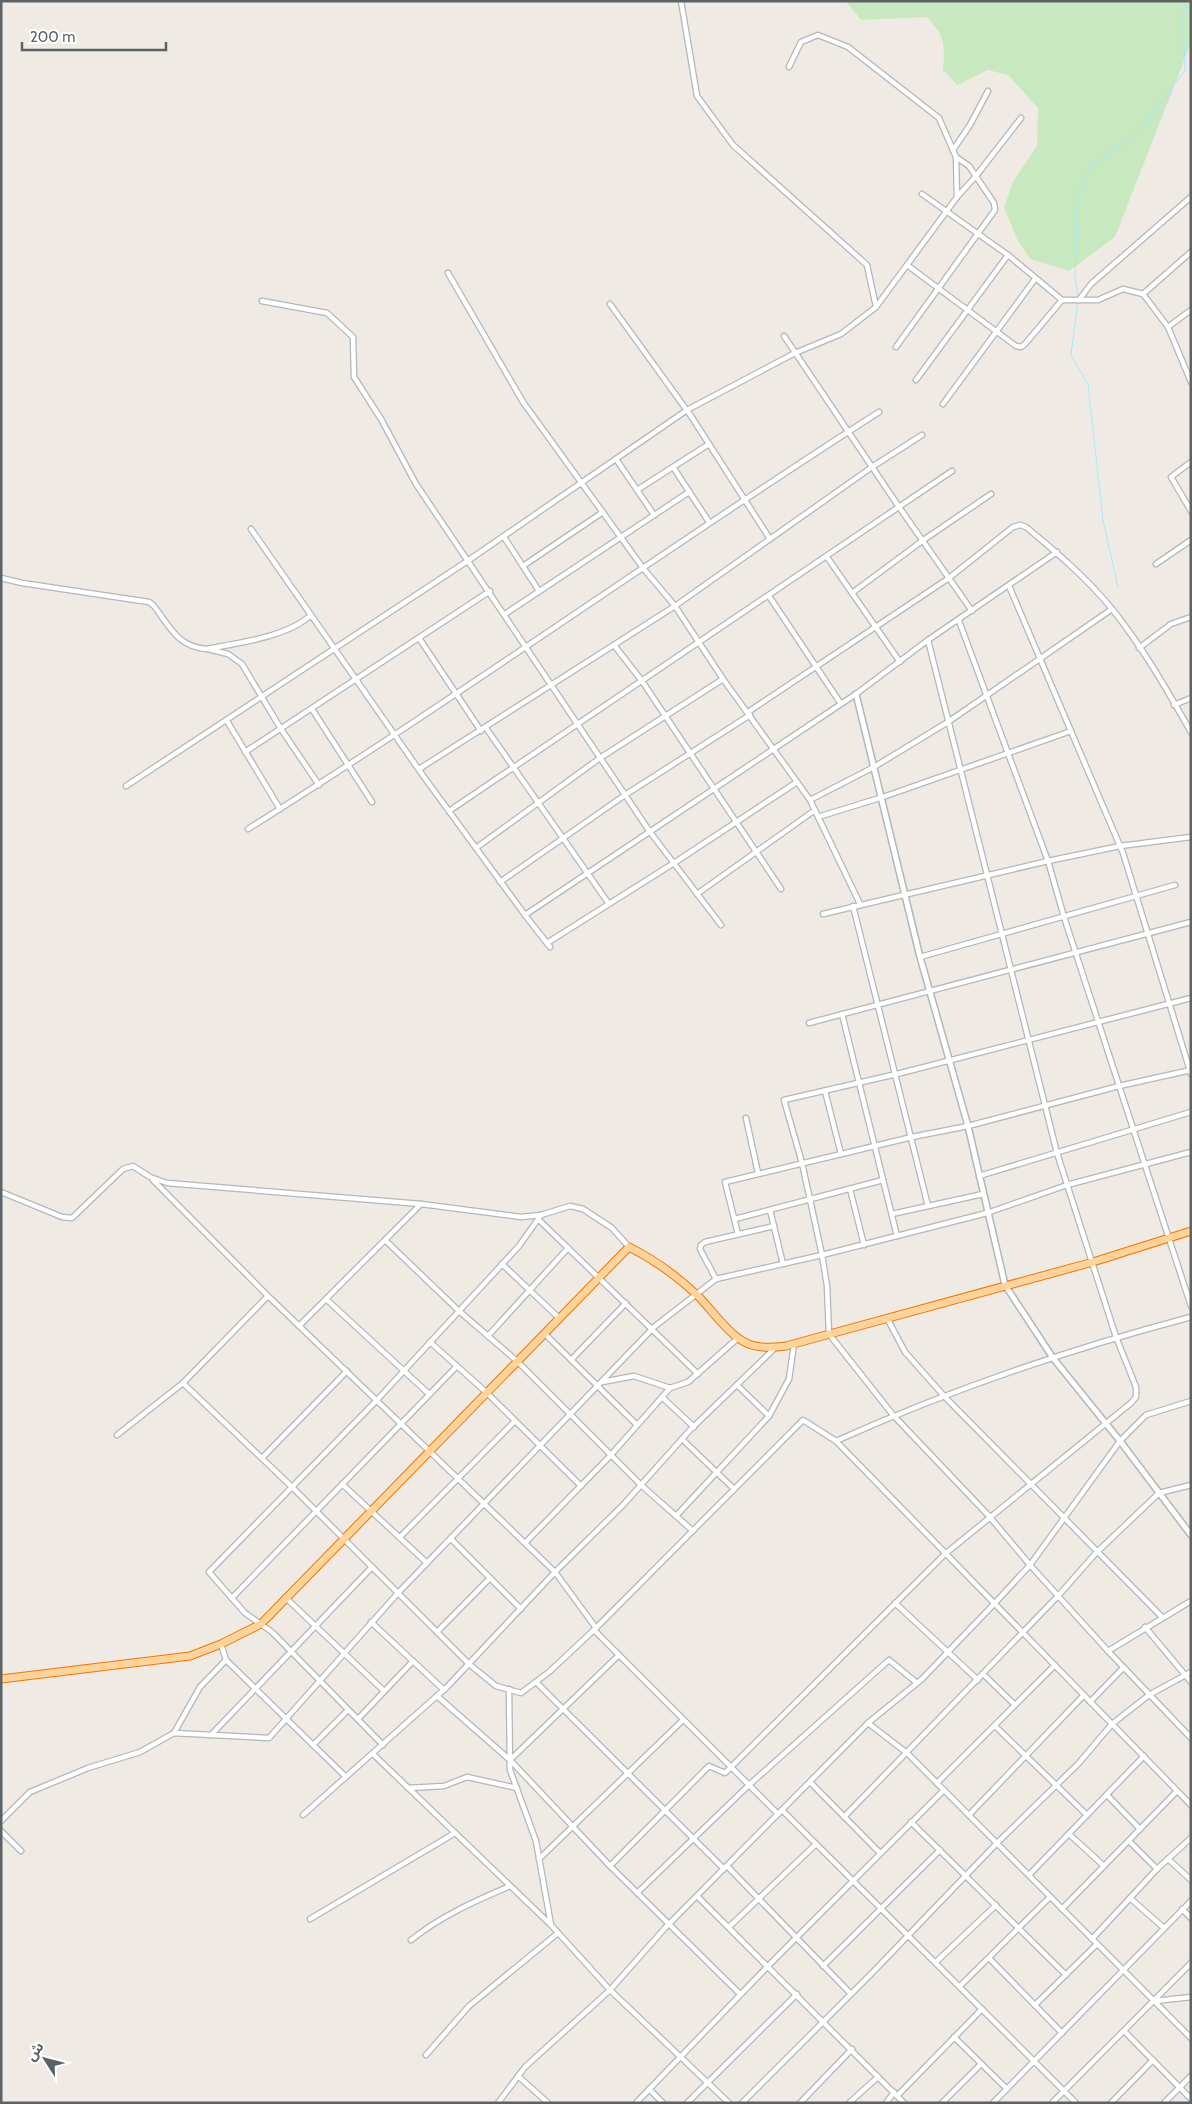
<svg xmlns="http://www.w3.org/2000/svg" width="1192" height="2104" viewBox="0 0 1192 2104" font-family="Cabin,'Noto Sans Arabic',sans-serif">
  <rect width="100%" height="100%" fill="#f0eae4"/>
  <!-- green -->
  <path fill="#c8e9bf" d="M846,1h345v42l-76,194 -46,34 -39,-12 -13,-20 -13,-32 10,-27 23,-34 1,-38 -30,-33 -20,-5 -31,15 -14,-15c2,-24 2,-36 -17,-53l-65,3z"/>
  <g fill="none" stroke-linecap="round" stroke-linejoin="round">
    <!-- stream -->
    <g stroke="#a4ebff" stroke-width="1">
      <path d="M1078,297l-3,-18 2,-67 3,-26 11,-21 25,-16 35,-33 34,-46 -2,-52 3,-17"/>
      <path d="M1078,301l-7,54 17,29 15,136 15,67"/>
    </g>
    <!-- minor casing -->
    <g stroke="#b2b7ba" stroke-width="7">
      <g id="minor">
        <path d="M789,67l12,-25 17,-7 30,12 91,71 17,39 13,9 25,37 1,7 -99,137"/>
        <path d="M953,150l17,-25 18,-34"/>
        <path d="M956,157l1,40"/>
        <path d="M922,194l86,61 54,45h36l25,-11 20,5 48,-42"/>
        <path d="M907,265l109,81 5,1 4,-3 37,-44"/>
        <path d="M448,273l75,129 120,166 32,38 48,73 87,121 50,104"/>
        <path d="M1143,294l25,33 23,55"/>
        <path d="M1079,300l12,-16 100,-87"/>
        <path d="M262,301l65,12 26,24 1,40 27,42 35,65 234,348 71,93"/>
        <path d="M610,304l81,112 79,123"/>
        <path d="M876,307l81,-110 19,-21 45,-58"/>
        <path d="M1168,327l23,-17"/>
        <path d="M784,336l115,171 73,104"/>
        <path d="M916,380l92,-125"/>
        <path d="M943,404l92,-125"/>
        <path d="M616,459l38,56"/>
        <path d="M1191,462l-20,15 20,34"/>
        <path d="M673,467l36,55"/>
        <path d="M637,490l72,-46"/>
        <path d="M251,529l173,248 101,138 25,32"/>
        <path d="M504,537l35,54"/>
        <path d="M827,557l73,105"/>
        <path d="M1156,564l35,-24"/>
        <path d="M523,566l80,-54"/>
        <path d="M1,578l21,5 127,19 5,4c16,21 23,40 52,43 33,-6 81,-12 105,-34"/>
        <path d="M1009,586l114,267 68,221"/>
        <path d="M852,593l70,-52 69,-47"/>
        <path d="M769,596l72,108"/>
        <path d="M505,614l184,-122"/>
        <path d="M959,621l89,240 16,56 127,389"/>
        <path d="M419,638l62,93"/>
        <path d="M614,645l28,36 139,208"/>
        <path d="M1139,648l32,-24 20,-7"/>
        <path d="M208,649l20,5 14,10 39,65 38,56"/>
        <path d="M1174,705l17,-7"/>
        <path d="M312,709l60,93"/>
        <path d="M748,712l201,-134 64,-51 7,-2 6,2c30,25 61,51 86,82 30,37 55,81 79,123"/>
        <path d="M227,721l53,88"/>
        <path d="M486,728l123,176"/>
        <path d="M245,752l245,-161"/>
        <path d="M419,769l256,-163 197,-139 50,-32"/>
        <path d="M126,786l343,-226 218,-150 108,-57 46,-19 35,-27 -9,-42 -134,-120 -36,-49 -16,-95"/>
        <path d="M810,800l64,-33 74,-45 164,-113"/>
        <path d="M449,811l503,-340"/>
        <path d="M818,817l65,-20 188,-66"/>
        <path d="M248,829c214,-134 418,-281 631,-417"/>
        <path d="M476,848l124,-90 123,-79"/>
        <path d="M500,882l125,-87 125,-80"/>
        <path d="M697,894l118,-84"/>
        <path d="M853,906l75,300"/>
        <path d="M823,914l225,-53 72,-15 71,-9"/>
        <path d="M525,915l331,-221 72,-54 129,-88"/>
        <path d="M547,943l127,-80 123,-81"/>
        <path d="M920,957l255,-72"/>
        <path d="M1191,998l-290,75 -117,27 18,63 20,92 5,31 2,48 64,81 96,101 41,49 78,86 83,87"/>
        <path d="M842,1014l55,222"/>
        <path d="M809,1023l382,-101"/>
        <path d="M825,1091l16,63"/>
        <path d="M746,1118l12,55"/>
        <path d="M979,1176l212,-64"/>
        <path d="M153,1180l115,116 287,276 41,56"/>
        <path d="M850,1189l14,56"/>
        <path d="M1,1192l61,25 10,1 51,-49 10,-3 17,11 17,6 254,21 100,13 20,-2 29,-9 13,3 29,19 17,19"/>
        <path d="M770,1210l13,54"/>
        <path d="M892,1214l91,-20"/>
        <path d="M538,1219l160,155"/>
        <path d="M735,1219l148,-39"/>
        <path d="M738,1234l-13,-52 187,-45 56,-11 151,-40 72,-16"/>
        <path d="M385,1240l74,71 58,50 124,124 52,46"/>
        <path d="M502,1264l57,54"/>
        <path d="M716,1279l-16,-30 1,-4 4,-3 69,-16"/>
        <path d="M326,1299l103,95"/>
        <path d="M887,1318l18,34 39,44 218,221"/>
        <path d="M299,1326l122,-122"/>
        <path d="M544,1333l93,92"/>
        <path d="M488,1336l80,-88"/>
        <path d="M430,1342l56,50 95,94"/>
        <path d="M571,1360l55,-57"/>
        <path d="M602,1382l32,-6 36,12 18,-6 50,-44"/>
        <path d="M183,1383l109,104 177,177 27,22 25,7 28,-21 47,-44 207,-208 33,21 355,364"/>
        <path d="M737,1385l32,31"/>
        <path d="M662,1397l32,30"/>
        <path d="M117,1435l66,-52 85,-87"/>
        <path d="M682,1439l51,49"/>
        <path d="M836,1441c114,-51 234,-92 355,-124"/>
        <path d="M262,1458l85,-87"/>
        <path d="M342,1484l85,79"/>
        <path d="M676,1516l93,-100 20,-37 5,-35"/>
        <path d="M400,1537l115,-116"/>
        <path d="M451,1539l70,70"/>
        <path d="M525,1543l85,-87 60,-68"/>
        <path d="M232,1598l225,-232"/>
        <path d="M287,1599l97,92"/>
        <path d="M895,1603l83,77"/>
        <path d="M371,1622l73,68"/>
        <path d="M1145,1627l46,55"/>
        <path d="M594,1630l184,184"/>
        <path d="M437,1632l53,-54"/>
        <path d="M1108,1651l83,-50"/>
        <path d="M226,1660l120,117"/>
        <path d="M983,1674l32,31"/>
        <path d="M536,1682l188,187"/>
        <path d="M509,1689l1,81 26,71 15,84 59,65 119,113"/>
        <path d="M437,1696l73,64 100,106 130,128"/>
        <path d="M1090,1702l33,-34"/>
        <path d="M358,1719l55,-58"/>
        <path d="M868,1723l39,30 284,285"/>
        <path d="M995,1726l92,89"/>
        <path d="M174,1733l26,-46 26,-27 -5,-16"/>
        <path d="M211,1735l161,-168"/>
        <path d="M313,1745l35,-35"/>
        <path d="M383,1745l-111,-113 -27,-19 -36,-41 168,-172 142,-154 22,-31"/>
        <path d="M373,1754l177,170"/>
        <path d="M510,1760l109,-105"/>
        <path d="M810,1782l70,71"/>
        <path d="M937,1783l118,-118"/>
        <path d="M408,1788l36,-2 23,-9 50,11"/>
        <path d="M1107,1795l33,34"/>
        <path d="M782,1810l294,293"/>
        <path d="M303,1815l144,-128 108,-115 69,-68 66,-74 86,-83"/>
        <path d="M969,1815l115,-120"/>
        <path d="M844,1817l214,-221 38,-43 63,-60 32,-8"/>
        <path d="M1,1821l29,-29 58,-24 52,-16 34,-19 95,5 129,-145 256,-266 62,-48 106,-24 165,-42 80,-28 124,-33"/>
        <path d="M911,1822l155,153"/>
        <path d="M1,1831l20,20"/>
        <path d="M1069,1834l35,32"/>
        <path d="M1129,1841l28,28"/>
        <path d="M539,1859l144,-139"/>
        <path d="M1168,1859l23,21"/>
        <path d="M610,1866l99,-100 16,7 220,-219 186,-151 5,-6v-10l-20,-50 -59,-184 -129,-513"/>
        <path d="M727,1866l124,128"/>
        <path d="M1029,1875l115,-119"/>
        <path d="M637,1893l112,-108 140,-125 28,23"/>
        <path d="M697,1896l207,207"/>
        <path d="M1130,1898l34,30"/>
        <path d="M1062,1909l115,-118"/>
        <path d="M1182,1909l9,9"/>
        <path d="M310,1919l145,-86"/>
        <path d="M729,1927l87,-83"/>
        <path d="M1092,1939l65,-70 34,-31"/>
        <path d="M411,1940c30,-24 64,-39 99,-54"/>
        <path d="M989,1958l73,75"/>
        <path d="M936,1962l60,-57"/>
        <path d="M823,1966l117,-116"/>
        <path d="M960,1986l90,-89"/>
        <path d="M1155,2001l36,-4"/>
        <path d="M1035,2005l62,-61"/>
        <path d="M1124,2031l67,68"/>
        <path d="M954,2037l53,52"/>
        <path d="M426,2055l43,-49 89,-73"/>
        <path d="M518,2076l30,27"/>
        <path d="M649,2089l14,14"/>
        <path d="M897,2096l85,-87"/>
        <path d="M498,2103l27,-36 85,-77 55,-62 203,-205 54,-44 72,-75 36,-39 90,-124 26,-26 45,-14"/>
        <path d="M636,2103l132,-137 176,-176"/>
        <path d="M687,2103l110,-109"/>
        <path d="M742,2103l132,-132 123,-128 81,-79 34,-40 37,-29 42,-23"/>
        <path d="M800,2103l52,-54"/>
        <path d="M849,2103l29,-26"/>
        <path d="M886,2103l8,-11"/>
        <path d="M942,2103l39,-39"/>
        <path d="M993,2103l198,-202"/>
        <path d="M1052,2103l139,-140"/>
        <path d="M1111,2103l42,-43"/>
        <path d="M1164,2103l27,-27"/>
      </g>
    </g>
    <!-- tertiary casing -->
    <g stroke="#b2b7ba" stroke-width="8">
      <path id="tertiary" d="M856,694l64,263 48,169 37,159 48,73 67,83 71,94"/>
    </g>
    <!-- trunk casing -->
    <g stroke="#f37400" stroke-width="9">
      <path id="trunk" d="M1,1679l189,-23 31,-12 40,-20 368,-377c26,13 48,29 69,49 13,13 25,31 40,42 14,11 32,10 48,8l307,-84 98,-31"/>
    </g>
    <!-- minor -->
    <use href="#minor" stroke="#fff" stroke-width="4.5"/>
    <!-- tertiary -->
    <use href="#tertiary" stroke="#fff" stroke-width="5"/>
    <!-- trunk -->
    <use href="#trunk" stroke="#ffd49a" stroke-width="7"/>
  </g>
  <!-- border -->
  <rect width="1192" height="2104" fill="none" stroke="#5c6266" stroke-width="5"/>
  <!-- north arrow -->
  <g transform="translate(45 2059) rotate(306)" stroke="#ffffff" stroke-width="4" paint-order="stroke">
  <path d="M0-4L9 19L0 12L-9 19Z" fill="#5c6266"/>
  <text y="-8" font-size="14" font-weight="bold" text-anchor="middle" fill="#5c6266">ش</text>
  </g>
  <!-- scale -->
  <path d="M22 42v8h144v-8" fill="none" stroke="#5c6266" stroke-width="2.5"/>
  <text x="30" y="42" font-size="15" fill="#5c6266" stroke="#ffffff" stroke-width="4" paint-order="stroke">200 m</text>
</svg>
